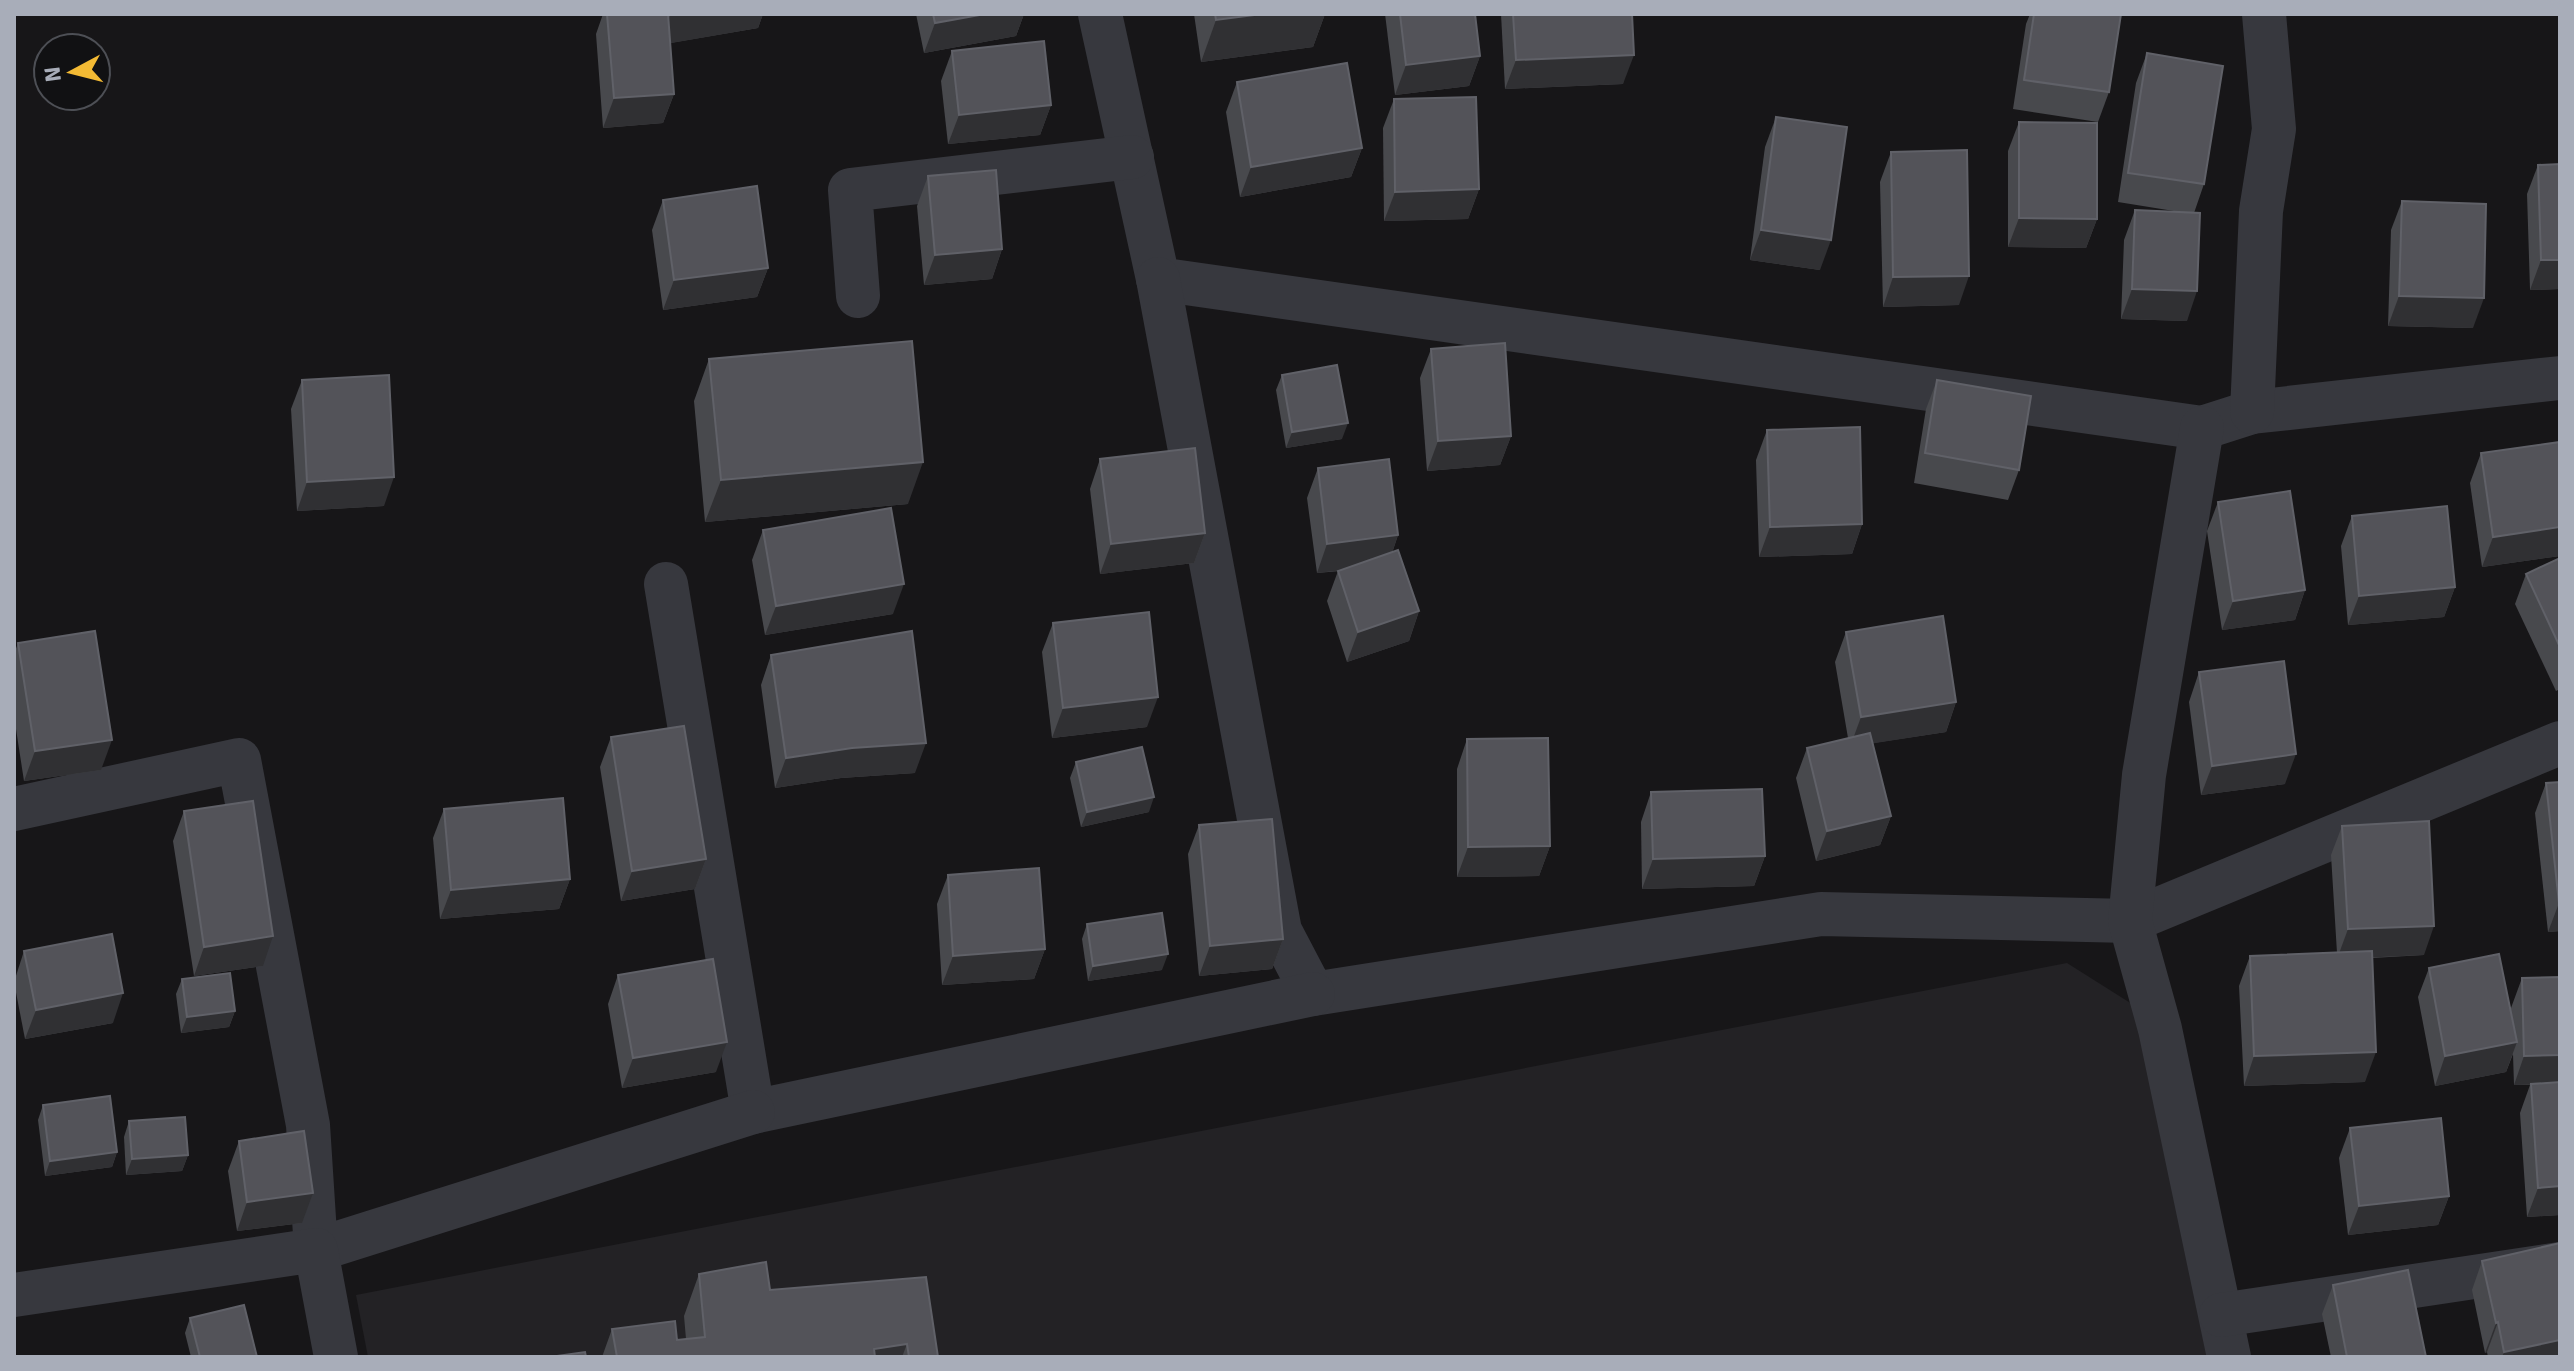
<svg xmlns="http://www.w3.org/2000/svg" width="2574" height="1371" viewBox="0 0 2574 1371" font-family="Signika,sans-serif">
  <rect width="100%" height="100%" fill="#171618"/>
  <!-- built -->
  <path fill="#232225" d="M2067,963l84,53 58,341h-1841l-12,-62z"/>
  <g fill="none" stroke-linecap="round" stroke-linejoin="round">
    <!-- minor -->
    <g stroke="#37383e" stroke-width="44">
      <path d="M1100,14l58,265 1044,149 50,-16 308,-34"/>
      <path d="M1158,279l122,652 33,63 508,-80 309,7 430,-178"/>
      <path d="M858,296l-8,-106 282,-33"/>
      <path d="M2252,412l9,-201 13,-82 -10,-115"/>
      <path d="M2202,428l-58,347 -14,146 30,108 69,328"/>
      <path d="M666,584l87,528 560,-118"/>
      <path d="M14,809l225,-49 69,365 8,125 437,-138"/>
      <path d="M14,1295l302,-45 20,107"/>
      <path d="M2221,1315l339,-51"/>
    </g>
  </g>
  <!-- wall -->
  <g fill="#48494d">
    <path d="M603,14h160l-5,14 -88,15 4,51 -11,29 -60,5 -7,-94z"/>
    <path d="M916,14h108l-8,22 -92,17z"/>
    <path d="M1194,14h131l-12,33 -112,15z"/>
    <path d="M1385,14h90l5,42 -11,30 -74,9z"/>
    <path d="M1501,14h131l-9,70 -118,5z"/>
    <path d="M2030,14h91l-12,78 -11,30 -85,-13 13,-85z"/>
    <path d="M952,51l99,54 -11,30 -92,9 -7,-63z"/>
    <path d="M2147,53l57,131 -10,29 -7,108 -66,-2 3,-79 11,-30 45,2 -62,-10 18,-119z"/>
    <path d="M1237,82l125,66 -11,29 -111,20 -14,-85z"/>
    <path d="M1394,99l85,90 -11,30 -84,2 -1,-93z"/>
    <path d="M1776,117l44,153 -70,-10 15,-113z"/>
    <path d="M2019,122l78,97 -11,29 -78,-1v-96z"/>
    <path d="M1891,152l68,153 -76,2 -3,-125z"/>
    <path d="M2560,164v125l-30,1 -3,-96 11,-29z"/>
    <path d="M928,176l74,73 -10,30 -68,6 -7,-79z"/>
    <path d="M663,200l105,68 -11,29 -94,13 -11,-80z"/>
    <path d="M2402,201l71,127 -85,-2 3,-96z"/>
    <path d="M1431,349l80,87 -11,29 -73,6 -7,-93z"/>
    <path d="M709,359l199,145 -203,18 -11,-121z"/>
    <path d="M1282,375l60,64 -56,9 -10,-58z"/>
    <path d="M302,380l82,126 -87,5 -6,-102z"/>
    <path d="M1937,380l82,90 -11,30 -94,-17 12,-74z"/>
    <path d="M1767,430l95,94 -10,30 -93,3 -3,-97z"/>
    <path d="M2560,442v114l-78,11 -12,-84 11,-30z"/>
    <path d="M1100,459l105,74 -11,30 -94,11 -10,-85z"/>
    <path d="M1318,468l80,67 -6,18 27,58 -10,30 -62,21 -20,-61 11,-30h2l-23,2 -10,-75z"/>
    <path d="M2218,502l87,88 -10,30 -73,10 -15,-99z"/>
    <path d="M2352,516l103,71 -11,30 -96,8 -7,-79z"/>
    <path d="M763,530l130,84 -128,21 -13,-75z"/>
    <path d="M2560,558v131l-4,2 -41,-87 11,-30z"/>
    <path d="M1053,623l94,104 -95,11 -10,-86z"/>
    <path d="M1846,632l110,70 -10,30 -73,11 18,73 -11,29 -64,16 -20,-83 11,-30 41,-10 -13,-76z"/>
    <path d="M18,643l83,127 -77,11 -10,-65v-62z"/>
    <path d="M771,655l144,118 -74,5 -66,10 -14,-103z"/>
    <path d="M2199,672l86,112 -84,11 -12,-93z"/>
    <path d="M611,737l95,122 -11,30 -74,12 -21,-134z"/>
    <path d="M1467,739l83,107 -11,30 -82,1v-108z"/>
    <path d="M1076,762l73,50 -68,15 -11,-49z"/>
    <path d="M2560,782v149l-12,1 -13,-119 11,-30z"/>
    <path d="M1651,792l114,64 -11,30 -112,3 -1,-67z"/>
    <path d="M444,809l126,70 -11,30 -119,10 -7,-81z"/>
    <path d="M184,811l79,155 -69,10 -21,-135z"/>
    <path d="M1199,825l84,114 -11,30 -73,7 -11,-122z"/>
    <path d="M2342,826l82,129 -52,3 -7,124 -121,4 -5,-100 11,-30 87,-3 -6,-98z"/>
    <path d="M948,875l97,74 -11,30 -92,6 -5,-81z"/>
    <path d="M1087,924l75,46 -74,11 -6,-42z"/>
    <path d="M24,951l89,72 -88,16 -11,-57z"/>
    <path d="M2429,968l82,45v-5l11,-30 38,-1v238l-33,2 -7,-104 10,-28h-16l-1,-31 -7,18 -71,14 -17,-89z"/>
    <path d="M618,975l98,97 -94,16 -14,-84z"/>
    <path d="M182,979l53,32 -6,16 -48,6 -5,-39z"/>
    <path d="M43,1105l74,47 -5,15 -67,9 -7,-56z"/>
    <path d="M129,1121l59,34 -6,16 -56,4 -2,-38z"/>
    <path d="M2350,1128l99,68 -11,29 -90,10 -9,-77z"/>
    <path d="M239,1141l63,82 -65,8 -9,-60z"/>
    <path d="M2482,1261l78,96h-72l-1,-5 -2,1 -13,-63z"/>
    <path d="M699,1274l71,16 168,67h-336l10,-28 65,11 9,-1 -2,-23z"/>
    <path d="M2333,1285l93,72h-95l-9,-43z"/>
    <path d="M190,1318l67,39h-66l-6,-24z"/>
  </g>
  <!-- shaded-wall -->
  <g fill="#303033">
    <path d="M679,14h84l-5,14 -98,17 10,-30z"/>
    <path d="M985,14h39l-8,22 -92,17 11,-30z"/>
    <path d="M1262,14h63l-12,33 -112,15 15,-42z"/>
    <path d="M1634,55l-11,29 -118,5 11,-29z"/>
    <path d="M1480,56l-11,30 -74,9 11,-30z"/>
    <path d="M674,94l-11,29 -60,5 11,-30z"/>
    <path d="M1051,105l-11,30 -92,9 11,-29z"/>
    <path d="M1362,148l-11,29 -111,20 11,-30z"/>
    <path d="M1479,189l-11,30 -84,2 11,-29z"/>
    <path d="M2019,218l78,1 -11,29 -78,-1z"/>
    <path d="M1761,230l70,10 -11,30 -70,-10z"/>
    <path d="M1002,249l-10,30 -68,6 11,-30z"/>
    <path d="M2541,260h19v29l-30,1z"/>
    <path d="M768,268l-11,29 -94,13 11,-30z"/>
    <path d="M1969,276l-10,29 -76,2 10,-30z"/>
    <path d="M2132,289l65,2 -10,30 -66,-2z"/>
    <path d="M2399,296l85,2 -11,30 -85,-2z"/>
    <path d="M1348,423l-6,16 -56,9 6,-16z"/>
    <path d="M1511,436l-11,29 -73,6 11,-30z"/>
    <path d="M923,462l-15,42 -203,18 16,-42z"/>
    <path d="M394,477l-10,29 -87,5 10,-29z"/>
    <path d="M1862,524l-10,30 -93,3 11,-30z"/>
    <path d="M2560,527v29l-78,11 11,-30z"/>
    <path d="M1205,533l-11,30 -94,11 11,-30z"/>
    <path d="M1398,535l-10,30 -71,8 10,-29z"/>
    <path d="M904,584l-11,30 -128,21 11,-29z"/>
    <path d="M2455,587l-11,30 -96,8 11,-29z"/>
    <path d="M2305,590l-10,30 -73,10 11,-29z"/>
    <path d="M1419,611l-10,30 -62,21 11,-30z"/>
    <path d="M1158,697l-11,30 -95,11 11,-30z"/>
    <path d="M1956,702l-10,30 -96,15 11,-30z"/>
    <path d="M112,740l-11,30 -77,11 11,-30z"/>
    <path d="M926,743l-11,30 -74,5 -66,10 11,-30 66,-10z"/>
    <path d="M2296,754l-11,30 -84,11 11,-29z"/>
    <path d="M1154,797l-5,15 -68,15 6,-15z"/>
    <path d="M1891,816l-11,29 -64,16 11,-30z"/>
    <path d="M1550,846l-11,30 -82,1 11,-30z"/>
    <path d="M1765,856l-11,30 -112,3 11,-30z"/>
    <path d="M706,859l-11,30 -74,12 11,-30z"/>
    <path d="M570,879l-11,30 -119,10 11,-29z"/>
    <path d="M2560,902v29l-12,1 11,-29z"/>
    <path d="M2434,926l-10,29 -87,4 11,-30z"/>
    <path d="M273,936l-10,30 -69,10 10,-29z"/>
    <path d="M1283,939l-11,30 -73,7 11,-30z"/>
    <path d="M1045,949l-11,30 -92,6 11,-29z"/>
    <path d="M1168,954l-6,16 -74,11 5,-15z"/>
    <path d="M123,993l-10,30 -88,16 11,-29z"/>
    <path d="M235,1011l-6,16 -48,6 6,-16z"/>
    <path d="M727,1042l-11,30 -94,16 11,-30z"/>
    <path d="M2517,1042l-11,30 -71,14 10,-30z"/>
    <path d="M2376,1052l-11,30 -121,4 10,-30z"/>
    <path d="M2560,1055v29l-46,1 10,-29z"/>
    <path d="M117,1152l-5,15 -67,9 5,-15z"/>
    <path d="M188,1155l-6,16 -56,4 6,-16z"/>
    <path d="M2560,1186v29l-33,2 11,-29z"/>
    <path d="M313,1193l-11,30 -65,8 10,-29z"/>
    <path d="M2449,1196l-11,29 -90,10 11,-29z"/>
    <path d="M2498,1322l-11,30 -2,1 11,-30z"/>
    <path d="M2560,1340v17h-58l2,-5z"/>
    <path d="M907,1344l-5,13h-31l3,-8z"/>
  </g>
  <!-- building -->
  <g fill="#535359" stroke="#606168" stroke-width="2">
    <path d="M607,14h61l6,80 -60,4z"/>
    <path d="M933,14h52l-50,9z"/>
    <path d="M1215,14h47l-46,6z"/>
    <path d="M1400,14h75l5,42 -74,9z"/>
    <path d="M1513,14h119l2,41 -118,5z"/>
    <path d="M2034,14h87l-12,78 -85,-12z"/>
    <path d="M1044,41l7,64 -92,10 -7,-64z"/>
    <path d="M2147,53l76,13 -19,118 -76,-11z"/>
    <path d="M1347,63l15,85 -111,19 -14,-85z"/>
    <path d="M1476,97l3,92 -84,3 -1,-93z"/>
    <path d="M1776,117l71,10 -16,113 -70,-10z"/>
    <path d="M2019,122l78,1v96l-78,-1z"/>
    <path d="M1967,150l2,126 -76,1 -2,-125z"/>
    <path d="M2560,164v96h-19l-3,-95z"/>
    <path d="M996,170l6,79 -67,6 -7,-79z"/>
    <path d="M757,186l11,82 -94,12 -11,-80z"/>
    <path d="M2402,201l84,3 -2,94 -85,-2z"/>
    <path d="M2135,210l65,3 -3,78 -65,-2z"/>
    <path d="M912,341l11,121 -202,18 -12,-121z"/>
    <path d="M1505,343l6,93 -73,5 -7,-92z"/>
    <path d="M1337,365l11,58 -56,9 -10,-57z"/>
    <path d="M389,375l5,102 -87,5 -5,-102z"/>
    <path d="M1937,380l94,16 -12,74 -94,-17z"/>
    <path d="M1860,427l2,97 -92,3 -3,-97z"/>
    <path d="M2560,442v85l-67,10 -12,-84z"/>
    <path d="M1195,448l10,85 -94,11 -11,-85z"/>
    <path d="M1389,459l9,76 -71,9 -9,-76z"/>
    <path d="M2290,491l15,99 -72,11 -15,-99z"/>
    <path d="M2447,506l8,81 -96,9 -7,-80z"/>
    <path d="M891,508l13,76 -128,22 -13,-76z"/>
    <path d="M1398,550l21,61 -61,21 -20,-61z"/>
    <path d="M2560,558v89l-34,-73z"/>
    <path d="M1149,612l9,85 -95,11 -10,-85z"/>
    <path d="M1943,616l13,86 -95,15 -15,-85z"/>
    <path d="M95,631l17,109 -77,11 -17,-108z"/>
    <path d="M912,631l14,112 -74,5 -66,10 -15,-103z"/>
    <path d="M2284,661l12,93 -84,12 -13,-94z"/>
    <path d="M684,726l22,133 -74,12 -21,-134z"/>
    <path d="M1870,733l21,83 -64,15 -20,-83z"/>
    <path d="M1548,738l2,108 -82,1 -1,-108z"/>
    <path d="M1142,747l12,50 -67,15 -11,-50z"/>
    <path d="M2560,782v120l-1,1 -13,-120z"/>
    <path d="M1762,789l3,67 -112,3 -2,-67z"/>
    <path d="M563,798l7,81 -119,11 -7,-81z"/>
    <path d="M253,801l20,135 -69,11 -20,-136z"/>
    <path d="M1272,819l11,120 -73,7 -11,-121z"/>
    <path d="M2429,821l5,105 -86,3 -6,-103z"/>
    <path d="M1039,868l6,81 -92,7 -5,-81z"/>
    <path d="M1162,913l6,41 -75,12 -6,-42z"/>
    <path d="M112,934l11,59 -87,17 -12,-59z"/>
    <path d="M2372,951l4,101 -122,4 -4,-100z"/>
    <path d="M2499,954l18,88 -72,14 -16,-88z"/>
    <path d="M713,959l14,83 -94,16 -15,-83z"/>
    <path d="M230,973l5,38 -48,6 -5,-38z"/>
    <path d="M2560,977v78l-36,1 -2,-78z"/>
    <path d="M2560,1082v104l-22,2 -7,-104z"/>
    <path d="M110,1096l7,56 -67,9 -7,-56z"/>
    <path d="M185,1117l3,38 -56,4 -3,-38z"/>
    <path d="M2441,1118l8,78 -90,10 -9,-78z"/>
    <path d="M304,1131l9,62 -66,9 -8,-61z"/>
    <path d="M2560,1243v97l-56,12 -6,-30 -2,1 -14,-62z"/>
    <path d="M766,1262l4,28 156,-13 12,80h-29l-2,-13 -33,5 1,8h-258l-5,-28 63,-8 2,19 28,-3 -6,-63z"/>
    <path d="M2408,1270l18,87h-79l-14,-72z"/>
    <path d="M244,1305l13,52h-57l-10,-39z"/>
    <path d="M585,1352l1,5h-30v-1z"/>
  </g>
  <!-- border -->
  <rect width="2574" height="1371" fill="none" stroke="#a8adb9" stroke-width="32"/>
  <!-- north arrow -->
  <g transform="translate(72 72) rotate(263)"><circle r="38" fill="#111113" stroke="#4d4f55" stroke-width="2"/>
  <path d="M0-6L14 30L0 20L-14 30Z" fill="#f3ba34"/>
  <text y="-12" font-size="22" font-weight="bold" text-anchor="middle" fill="#a8adb9">N</text>
  </g>
</svg>
